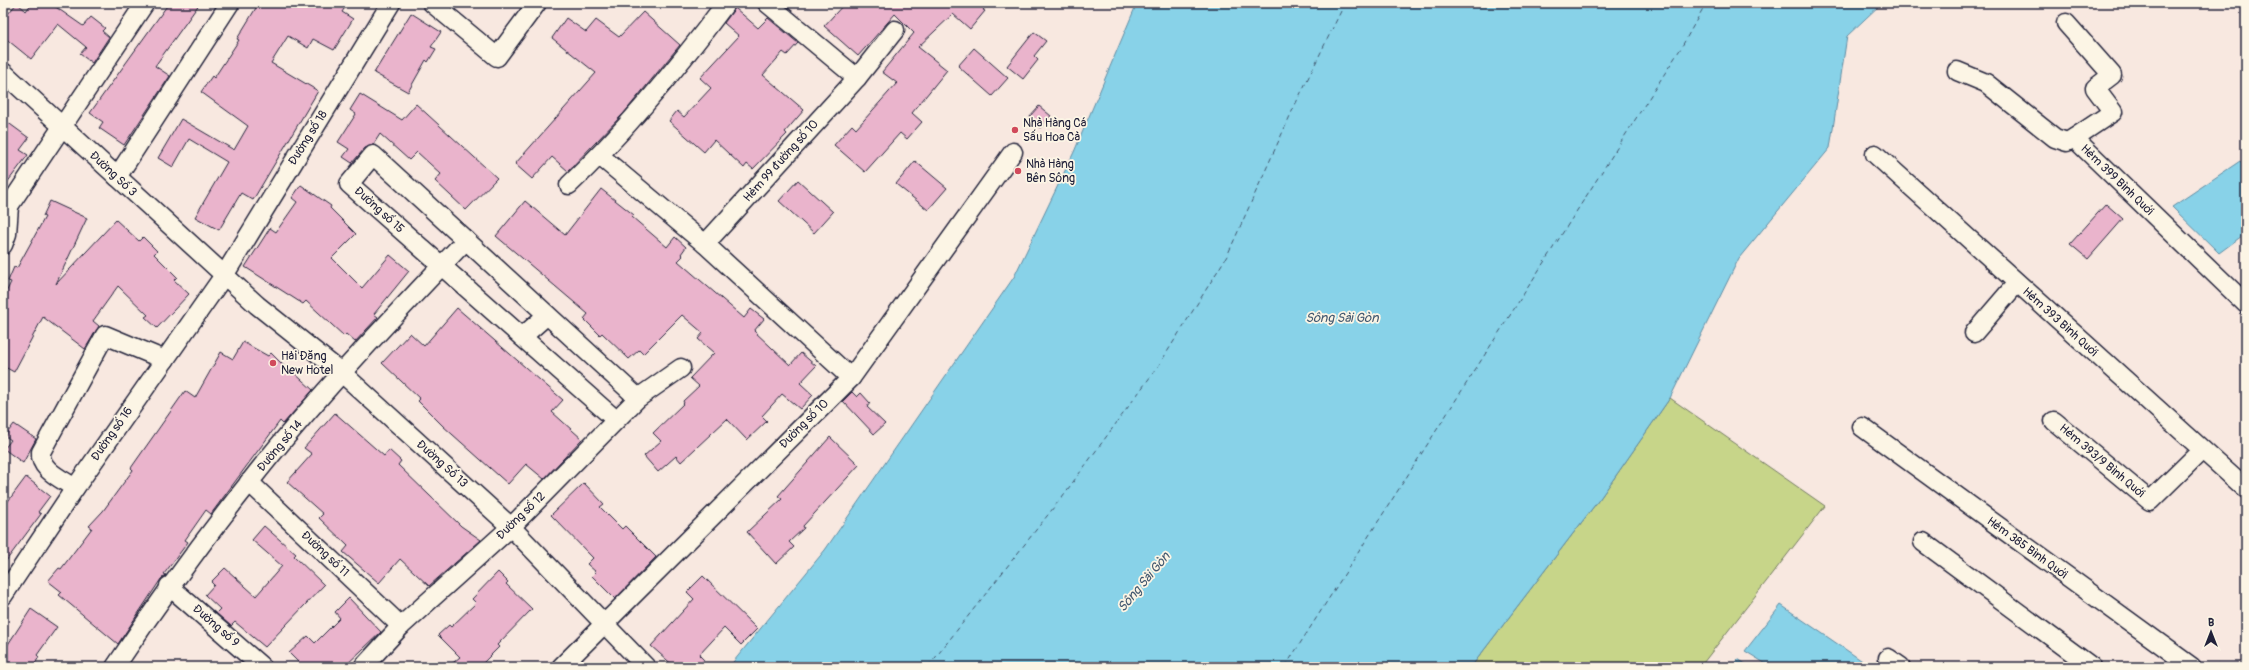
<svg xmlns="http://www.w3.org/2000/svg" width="2249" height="670" viewBox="0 0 2249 670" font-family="Pangolin,sans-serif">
  <rect width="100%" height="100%" fill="#f8e8e0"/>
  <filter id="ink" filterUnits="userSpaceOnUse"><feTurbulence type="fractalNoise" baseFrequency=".025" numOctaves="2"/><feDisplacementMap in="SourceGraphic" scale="8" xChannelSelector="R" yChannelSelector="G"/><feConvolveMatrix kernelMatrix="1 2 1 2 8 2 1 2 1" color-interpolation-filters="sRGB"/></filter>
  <g filter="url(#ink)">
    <!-- green -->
    <path fill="#c7d589" stroke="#747c62" d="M1670,398l155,108 -125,161h-229l130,-170z"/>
    <!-- water -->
    <g fill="#88d2e8" stroke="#5f8ca3">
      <path d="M1137,3h745l-35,33 -17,112 -91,110 -69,140 -69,99 -130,170h-742l96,-117 189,-273 60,-125z"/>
      <path d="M2240,161l6,7v65l-27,20 -47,-46z"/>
      <path d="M1781,605l90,62h-100l-26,-16z"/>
      <path d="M1738,659l12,8h-19z"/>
    </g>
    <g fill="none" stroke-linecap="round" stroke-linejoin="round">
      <!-- ferry -->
      <g stroke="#41576f" stroke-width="1" stroke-dasharray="5 4" stroke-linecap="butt">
        <path d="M928,667l134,-170 97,-132 68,-109 67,-149 51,-104"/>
        <path d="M1285,667l396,-619 25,-45"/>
      </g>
    </g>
    <!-- building -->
    <g fill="#eab4cc" stroke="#22223b">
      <path d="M17,3l9,8 6,-8h18l33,23 8,-9 14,11 -3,3 7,6 -17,26 -12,-9 6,-7 -28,-23 -27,35 -26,-21 -2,-18z"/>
      <path d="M169,3h31l-45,63 15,10 -46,69 -25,-17 4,-6 -13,-9z"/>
      <path d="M259,3h89l-6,9 11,7 -19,31 -21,-11 -5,9 -20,-12 -17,27 47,28 -65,109 -12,-7 -22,37 -24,-13 32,-55 -38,-23 -16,28 -15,-9 23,-39 53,31 14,-24 -47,-34 11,-16 2,2 25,-38 -2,-1z"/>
      <path d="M845,3h144l-6,7 2,1 -15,18 -17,-15 -35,33 29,23 -35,43 10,9 -15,17 -7,-6 -35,39 -31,-27 18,-20 4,4 41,-46 -15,-11 32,-39 -19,-19 -37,42 -34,-30z"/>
      <path d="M735,8l23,20 10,-10 30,25 -11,12 -4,-3 -20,23 41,35 -19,22 2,2 -34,35 -6,-5 -3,4 -30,-28 -10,12 -35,-31 8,-10 7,6 27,-29 -11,-10 39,-42 -15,-13z"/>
      <path d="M643,12l37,33 -56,68 -56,58 -16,-14 -20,22 -17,-15 81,-91 -44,-35 14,-20 20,14 10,-12 23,17z"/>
      <path d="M411,13l30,19 -10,15 5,2 -8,13 -2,-2 -18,32 -34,-19z"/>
      <path d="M1034,32l12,9 -12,15 4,4 -15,19 -16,-13z"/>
      <path d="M974,48l34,30 -16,18 -34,-30z"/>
      <path d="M360,94l42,26 14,-16 81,74 -31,32 -31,-29 6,-7 -24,-22 -8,8 -29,-26 -7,11 -8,3 -13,15 -9,-6 6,-8 -11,-7 18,-28 -6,-4z"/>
      <path d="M1039,106l12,10 -11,12 -11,-11z"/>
      <path d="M3,119l26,19 -9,12 8,5 -25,33z"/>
      <path d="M915,161l32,27 -19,22 -32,-26z"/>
      <path d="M798,180l35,32 -19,21 -35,-32z"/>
      <path d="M301,185l30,21 -1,2 26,26 -24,24 30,30 28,-33 19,16 -35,43 4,3 -23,25 -9,-8 -2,2 -38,-35 -3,3 -58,-37 25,-39 6,4 21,-30 -5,-4z"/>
      <path d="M601,189l33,26 -2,2 35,30 8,-10 11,10 -5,7 2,2 -5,5 66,57 7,-9 13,10 -10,12 36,34 11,-12 15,13 -16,17 13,12 -13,14 -18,-15 -20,22 5,5 -20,19 -20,-21 -46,43 -5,-6 -18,16 -14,-16 17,-15 -8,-8 31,-30 -1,-2 16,-15 -9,-8 24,-25 -16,-14 5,-6 -21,-18 -39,39 -4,-4 -10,9 -27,-26 -2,2 -16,-16 4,-5 -92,-78 29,-35 40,34z"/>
      <path d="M50,201l37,17 -31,66 60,-64 23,21 4,-4 14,14 -3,3 23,23 -3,3 15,14 -32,34 -12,-11 3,-2 -30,-29 -25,35 6,5 -14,23 -42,-32 -29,55 -11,-6v-67l8,-17 -3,-1 6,-14 3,1 28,-51 -2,-1z"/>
      <path d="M2106,204l17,15 -35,40 -18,-15z"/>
      <path d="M457,308l106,92 -11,12 30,27 -38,40 -18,-15 -18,20 -65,-58 -25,-25 2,-2 -38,-36 28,-30 14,13z"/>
      <path d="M243,342l25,14 3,-3 18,18 2,-1 22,20 -30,34 -3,-3 -69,93 -5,-4 -21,30 3,2 -24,32 2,1 -5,4 -43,65 -59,-49 3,-3 -14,-11 11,-13 2,1 31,-41 -3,-2 14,-15 30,-41 -2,-2 54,-77 10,7 26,-46 12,7z"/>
      <path d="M852,392l5,5 4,-4 9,10 -3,4 18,17 -11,10 -31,-33z"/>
      <path d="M335,413l49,43 5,-6 12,11 -3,4 63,61 20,14 -52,46 -29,-27 -21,24 -36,-31 5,-6 -29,-28 4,-4 -36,-32 25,-28 -8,-6z"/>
      <path d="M14,424l22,15 -13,24 -19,-14 7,-9 -6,-4z"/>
      <path d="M830,437l29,28 -56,61 1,2 -15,14 5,5 -18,17 -29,-32 35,-33 -4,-3z"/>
      <path d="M26,477l24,19 -12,16 3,2 -38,51v-57z"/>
      <path d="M584,483l20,21 -4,3 22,22 3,-3 31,31 -41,42 -23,-23 4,-4 -9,-8 6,-6 -42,-43z"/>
      <path d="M264,526l32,28 -2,2 30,29 -59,62 -30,-25 -4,4 -15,-13 4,-4 -15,-14 9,-10 -3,-3 14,-14 31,28 26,-30 -30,-26z"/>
      <path d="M498,572l10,10 -2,2 26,25 -35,36 2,2 -20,20h-31l12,-10 -22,-22 11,-10 2,2 25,-24 -4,-4z"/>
      <path d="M703,576l54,53 -16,16 -17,-17 -25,27 5,5 -7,7h-22l-24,-21 43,-47 -7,-7z"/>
      <path d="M349,598l32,34 -37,35h-41l-14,-14 19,-17 7,7 25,-25 -5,-6z"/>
      <path d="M31,609l26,18 -20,28 2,2 -6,10h-25l-5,-3v-12z"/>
    </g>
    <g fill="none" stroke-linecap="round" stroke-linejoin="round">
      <!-- minor casing -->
      <g stroke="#22223b" stroke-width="21">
        <g id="minor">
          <path d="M432,3l65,54 40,-54"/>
          <path d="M767,3l90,75"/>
          <path d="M2066,23l46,52 -17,13 18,24 -39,26 172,166"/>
          <path d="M1957,71l29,12 69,55 12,4 7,-4"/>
          <path d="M3,72l254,233 85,68 169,154 135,140"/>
          <path d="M1875,154l371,335"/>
          <path d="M600,156l105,88 146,134"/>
          <path d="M117,177l113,-174"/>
          <path d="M569,185c58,-55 109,-118 157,-182"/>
          <path d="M3,210l6,-4 136,-203"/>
          <path d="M705,244l152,-166 38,-48"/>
          <path d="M3,245l4,-11 2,-28"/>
          <path d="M1974,333l43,-50"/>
          <path d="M522,337l25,-22"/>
          <path d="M616,420l-267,-236 24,-29 265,243"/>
          <path d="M2054,421l96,80 52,-51"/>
          <path d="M1862,427l330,240"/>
          <path d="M249,482l152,144"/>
          <path d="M75,488c-13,-9 -36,-18 -34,-36l64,-117 60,25"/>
          <path d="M1923,542l169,125"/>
          <path d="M169,586l93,81"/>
          <path d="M3,596l72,-108 150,-214 166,-271"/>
          <path d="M1888,658l13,9"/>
          <path d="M115,667c42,-63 86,-124 133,-183 67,-86 143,-165 218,-244"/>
          <path d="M363,667l38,-41 110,-99 127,-129 43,-30"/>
          <path d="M561,667l290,-289 162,-226"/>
        </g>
      </g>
      <!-- minor -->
      <use href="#minor" stroke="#fcf5e5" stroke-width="18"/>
    </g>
  </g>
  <!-- markers -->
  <g fill="#d1495b" stroke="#fcf5e5" stroke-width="1.5">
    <circle cx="1015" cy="130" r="4"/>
    <circle cx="1018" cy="171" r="4"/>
    <circle cx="273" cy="363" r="4"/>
  </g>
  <g text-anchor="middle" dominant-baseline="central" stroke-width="3.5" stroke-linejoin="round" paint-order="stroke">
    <!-- poi labels -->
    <g font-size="12" fill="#22223b" stroke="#fcf5e5" text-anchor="start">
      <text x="1023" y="123">Nhà Hàng Cá<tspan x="1023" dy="14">Sấu Hoa Cà</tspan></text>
      <text x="1026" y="164">Nhà Hàng<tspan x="1026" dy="14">Bên Sông</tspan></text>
      <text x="281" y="356">Hải Đăng<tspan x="281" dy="14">New Hotel</tspan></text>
    </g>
    <!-- street labels -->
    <g font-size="12" fill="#22223b" stroke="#fcf5e5">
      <text transform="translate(308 138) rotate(-58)">Đường số 18</text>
      <text transform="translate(781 161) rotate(-48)">Hẻm 99 đường số 10</text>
      <text transform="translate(113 174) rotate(43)">Đường Số 3</text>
      <text transform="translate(2117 180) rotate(44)">Hẻm 399 Bình Quới</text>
      <text transform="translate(379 210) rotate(42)">Đường số 15</text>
      <text transform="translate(2060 322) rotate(42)">Hẻm 393 Bình Quới</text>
      <text transform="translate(804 424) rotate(-45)">Đường số 10</text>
      <text transform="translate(112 434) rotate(-55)">Đường số 16</text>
      <text transform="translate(280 446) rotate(-50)">Đường số 14</text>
      <text transform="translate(2102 461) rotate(40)">Hẻm 393/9 Bình Quới</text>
      <text transform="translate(442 464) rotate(42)">Đường Số 13</text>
      <text transform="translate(521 516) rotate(-44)">Đường số 12</text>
      <text transform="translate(2027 548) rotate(36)">Hẻm 385 Bình Quới</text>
      <text transform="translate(325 554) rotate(43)">Đường số 11</text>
      <text transform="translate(216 626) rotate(41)">Đường số 9</text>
    </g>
    <!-- water labels -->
    <g font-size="13" font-style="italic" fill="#41576f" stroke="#fcf5e5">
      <text x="1342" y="318">Sông Sài Gòn</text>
      <text transform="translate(1144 582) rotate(-50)">Sông Sài Gòn</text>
    </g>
  </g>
  <!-- margin -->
  <rect width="2249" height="670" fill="none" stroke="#fcf5e5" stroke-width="16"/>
  <rect x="8" y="8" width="2233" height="654" fill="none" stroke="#22223b" stroke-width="1.5" filter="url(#ink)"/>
  <!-- north arrow -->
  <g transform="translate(2211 632)" stroke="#fcf5e5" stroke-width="3" paint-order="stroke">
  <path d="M0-3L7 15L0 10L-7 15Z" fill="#22223b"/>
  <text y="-6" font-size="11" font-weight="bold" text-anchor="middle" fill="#22223b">B</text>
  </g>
</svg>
